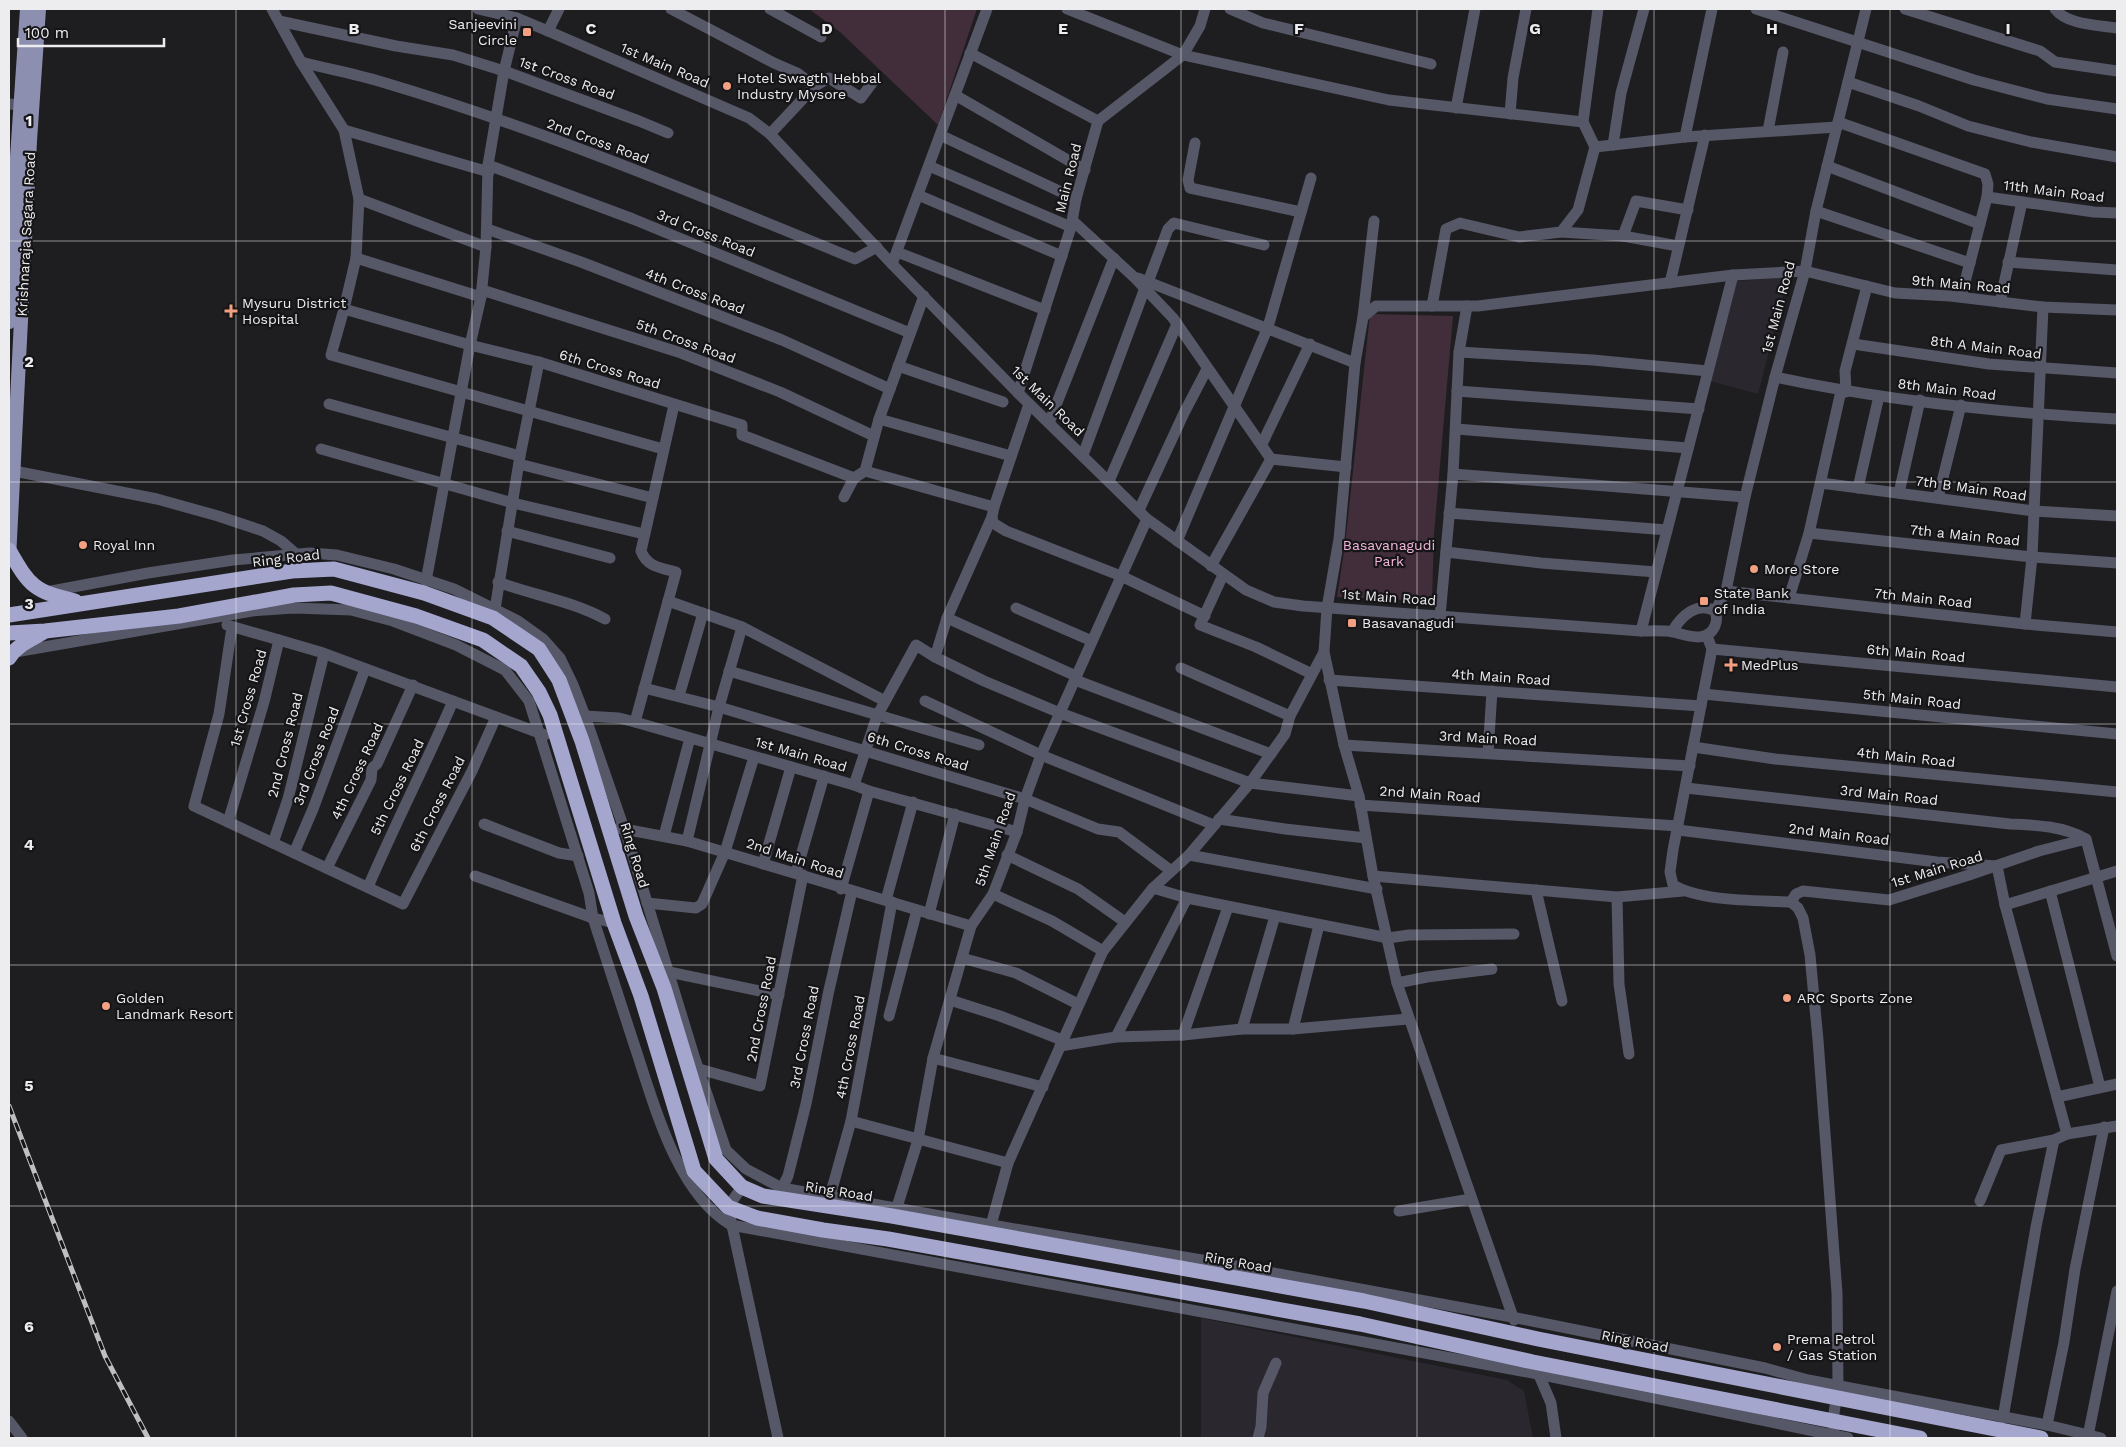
<svg xmlns="http://www.w3.org/2000/svg" width="2126" height="1447" viewBox="0 0 2126 1447" font-family="'Work Sans',sans-serif">
  <rect width="100%" height="100%" fill="#1e1d20"/>
  <!-- built -->
  <g fill="#2a272f">
    <path d="M1788,277l-30,117 -48,-13 27,-100z"/>
    <path d="M1201,1318l306,62 17,11 9,47h-332z"/>
  </g>
  <!-- green -->
  <g fill="#422d3a">
    <path d="M809,9h168l-39,116 -98,-93z"/>
    <path d="M1370,314l83,2 -19,218 -2,67 -95,-4 8,-52z"/>
  </g>
  <g fill="none" stroke-linecap="round" stroke-linejoin="round">
    <!-- minor -->
    <g stroke="#565767" stroke-width="11">
      <path d="M272,9l29,53 43,68 15,69 -3,59 -12,51 -13,46 332,94"/>
      <path d="M478,9l39,9 31,13 201,87 21,16 122,130 126,129 129,126 99,71 28,12 29,4 338,25c10,0 22,-1 32,1 13,3 34,12 42,-6 2,-5 2,-10 0,-15 -18,-10 -34,5 -43,21"/>
      <path d="M671,9l103,54 23,10 18,13 -45,48"/>
      <path d="M770,9l51,28"/>
      <path d="M1067,9l116,46 206,45 194,22"/>
      <path d="M1230,9l33,14 168,41"/>
      <path d="M1756,9l218,71 73,19 70,10"/>
      <path d="M1905,9l135,42 15,11 62,9"/>
      <path d="M2055,9c12,16 43,16 62,19"/>
      <path d="M279,21l117,25 57,9 51,16 135,50 29,12"/>
      <path d="M548,31l11,-22"/>
      <path d="M970,53l128,68"/>
      <path d="M301,62c27,7 55,12 81,20 162,48 317,113 473,177l22,-12"/>
      <path d="M1848,82l71,24 49,20 63,16 86,15"/>
      <path d="M815,86l14,-8 32,20 14,-19"/>
      <path d="M955,95l130,75"/>
      <path d="M9,104l11,1"/>
      <path d="M1456,108l19,-99"/>
      <path d="M1510,114l3,-36 13,-69"/>
      <path d="M1838,122l147,52 3,10 -1,13 -26,100"/>
      <path d="M344,130l145,42"/>
      <path d="M1768,131l15,-79"/>
      <path d="M940,135l136,64"/>
      <path d="M1685,137l27,-128"/>
      <path d="M1195,143l-7,37 2,8 111,24"/>
      <path d="M1613,145l8,-52 23,-84"/>
      <path d="M1595,147l90,-10 152,-10"/>
      <path d="M488,165l145,54 277,114"/>
      <path d="M929,166l142,61"/>
      <path d="M1827,166l153,58"/>
      <path d="M918,195l144,61"/>
      <path d="M1987,197l107,15 23,1"/>
      <path d="M359,199l127,48"/>
      <path d="M1816,211l154,52"/>
      <path d="M1073,221l61,56 39,41 98,141"/>
      <path d="M487,229l94,33 201,78 108,49"/>
      <path d="M1561,232l62,4 55,10"/>
      <path d="M1623,236l13,-35 52,9"/>
      <path d="M897,252l148,58"/>
      <path d="M356,258l125,39"/>
      <path d="M2008,262l109,8"/>
      <path d="M892,264l95,-255"/>
      <path d="M1138,278l217,85"/>
      <path d="M1148,282l20,-53 6,-6 90,22"/>
      <path d="M1670,283l35,-148"/>
      <path d="M482,290l196,62 102,40 94,44"/>
      <path d="M2000,302l22,-100"/>
      <path d="M1432,306l14,-77 14,-6 59,14 42,-5 17,-22 17,-63 -12,-25 15,-113"/>
      <path d="M344,309l126,36 69,17 203,63v10l112,43"/>
      <path d="M1363,317l11,-96"/>
      <path d="M1853,344l136,20 128,9"/>
      <path d="M1459,352l134,8 115,11"/>
      <path d="M898,366l105,36"/>
      <path d="M1775,377c112,24 228,36 342,42"/>
      <path d="M1457,391l242,18"/>
      <path d="M1846,392l-1,-21 22,-85"/>
      <path d="M1018,393l53,-166 5,-28 22,-78 85,-66 17,-29 5,-17"/>
      <path d="M329,404l191,52"/>
      <path d="M1029,404l-35,103 -2,10 1,6 13,8 115,45 84,40"/>
      <path d="M879,419l132,37"/>
      <path d="M1049,423l65,-165"/>
      <path d="M1457,429l231,19"/>
      <path d="M1262,444l48,-100"/>
      <path d="M321,449l192,54 131,31"/>
      <path d="M1083,455l62,-167"/>
      <path d="M1271,459l75,8"/>
      <path d="M519,464l134,34"/>
      <path d="M9,470l148,29 61,17 45,15 18,10 15,13"/>
      <path d="M865,471l129,36"/>
      <path d="M1453,474l292,23"/>
      <path d="M1109,481l68,-157"/>
      <path d="M1821,483l213,28 83,5"/>
      <path d="M1858,488l21,-92"/>
      <path d="M1899,493l21,-93"/>
      <path d="M844,497l10,-19 11,-7 14,-52 45,-123"/>
      <path d="M1938,498l23,-93"/>
      <path d="M1139,510l45,-97 23,-44"/>
      <path d="M1449,513l218,17"/>
      <path d="M507,531l103,27"/>
      <path d="M1809,533l223,24 85,6"/>
      <path d="M1177,541l91,-214 43,-149"/>
      <path d="M1446,552l95,11 115,9"/>
      <path d="M1211,566l60,-107"/>
      <path d="M1223,575l-23,50 56,22 56,27"/>
      <path d="M426,581l44,-236 11,-48 5,-50 2,-82 16,-94 13,-53"/>
      <path d="M498,582c35,13 74,19 107,37"/>
      <path d="M1726,591l299,33 92,8"/>
      <path d="M46,592l102,-19 85,-13 77,-7 27,2 57,14 60,20 64,32 25,18 17,19 13,27 12,31 43,124 67,219 31,91 20,19 36,19 221,39 211,35 298,55 253,51 43,12 239,45 54,13"/>
      <path d="M1789,598l20,-65 32,-142"/>
      <path d="M668,601l74,26 143,74"/>
      <path d="M1016,608l76,33"/>
      <path d="M495,609l25,-153 19,-94"/>
      <path d="M1715,611l11,-20 19,-94 30,-120 30,-106 11,-60 50,-202"/>
      <path d="M1440,616l13,-142 6,-122 8,-46"/>
      <path d="M947,618l129,58"/>
      <path d="M2025,624l7,-67 11,-250"/>
      <path d="M227,625l93,27 225,83"/>
      <path d="M232,627l-13,87 -25,92 209,98 69,-133 24,-54"/>
      <path d="M1641,631l92,-356"/>
      <path d="M1707,636l5,13 -39,201 -3,22 3,13c29,17 83,15 118,17l5,-8 7,-3 86,9 80,-25 70,-24 47,-12 31,117"/>
      <path d="M1712,649l405,38"/>
      <path d="M15,652l237,-41 42,-3 57,2 42,11 63,24 49,25 24,31 60,192 4,25c13,41 27,82 40,123 20,59 42,151 98,184l807,149 310,64"/>
      <path d="M935,657l12,-39 45,-101"/>
      <path d="M1181,668l109,48"/>
      <path d="M729,671l250,74"/>
      <path d="M1075,680l196,74"/>
      <path d="M1329,680l372,26"/>
      <path d="M644,688l75,19 306,92 73,30 21,3 51,38"/>
      <path d="M1703,694l414,40"/>
      <path d="M679,696l24,-83"/>
      <path d="M925,701l116,54 173,70"/>
      <path d="M580,718l5,-2 34,2 16,4 219,63 15,6 148,41"/>
      <path d="M635,722l41,-150c-15,-4 -29,-5 -35,-21l33,-146"/>
      <path d="M1344,745l346,21"/>
      <path d="M1693,747l82,12 342,33"/>
      <path d="M1488,753l4,-62"/>
      <path d="M854,785l23,-69 39,-71 19,12 49,24 76,32 190,70 109,13"/>
      <path d="M1686,788l324,36c26,1 53,2 76,15"/>
      <path d="M1360,805l318,21"/>
      <path d="M1219,819l66,10 81,9"/>
      <path d="M228,822l36,-120 15,-62"/>
      <path d="M484,824l75,29 19,3"/>
      <path d="M619,828l68,13 284,85"/>
      <path d="M1678,830l259,32 60,4 8,39 62,229 50,-8"/>
      <path d="M664,836l26,-98"/>
      <path d="M687,841l32,-134 23,-80"/>
      <path d="M273,843l15,-44 36,-145"/>
      <path d="M294,853l19,-44 52,-140"/>
      <path d="M1007,855l71,34 47,33"/>
      <path d="M1189,855l188,34"/>
      <path d="M763,864l28,-97"/>
      <path d="M327,868l44,-88 1,-12 5,-4 36,-79"/>
      <path d="M796,873l28,-97"/>
      <path d="M475,876l118,42 21,5"/>
      <path d="M1373,876l244,21 66,-6"/>
      <path d="M368,887c27,-63 58,-123 85,-186"/>
      <path d="M1153,888l34,10 201,40 21,-3 105,-1"/>
      <path d="M841,889l28,-98"/>
      <path d="M1536,890l26,111"/>
      <path d="M2050,891l50,196"/>
      <path d="M993,894l59,27 51,30"/>
      <path d="M1617,897l2,87 10,70"/>
      <path d="M886,900l27,-98"/>
      <path d="M1791,902l7,6 5,10 7,37 8,85 19,253 1,91 -5,37 1,8"/>
      <path d="M647,903l49,5 6,-4 23,-52 29,-95"/>
      <path d="M2005,905l112,-34"/>
      <path d="M929,914l26,-100"/>
      <path d="M962,958l54,15 62,31"/>
      <path d="M669,972l110,23"/>
      <path d="M1397,983l30,-6 65,-8"/>
      <path d="M950,1000l50,16 62,24"/>
      <path d="M889,1016l28,-106"/>
      <path d="M1242,1029l33,-113"/>
      <path d="M1293,1029l26,-104"/>
      <path d="M1183,1035l45,-128"/>
      <path d="M1116,1037l71,-139"/>
      <path d="M1060,1046l56,-9 67,-2 59,-6h51l115,-10"/>
      <path d="M933,1058l110,29"/>
      <path d="M699,1069l61,17 43,-211"/>
      <path d="M2057,1097l60,-13"/>
      <path d="M851,1121l157,42"/>
      <path d="M742,1187l-14,20 50,231"/>
      <path d="M782,1188l6,-12 18,-72 23,-114 23,-99"/>
      <path d="M830,1196l21,-75 41,-219"/>
      <path d="M1980,1201l21,-51 53,-10"/>
      <path d="M897,1207l21,-67 15,-82 38,-132 22,-32 24,-62 8,-33 16,-44 106,-236"/>
      <path d="M1399,1211l72,-12"/>
      <path d="M991,1225l17,-62 95,-212 50,-63 36,-33 61,-72 35,-49 5,-18 34,-64"/>
      <path d="M1514,1320l-117,-337 -24,-107 -14,-80 -15,-51 -20,-93 3,-44 12,-69 16,-176 8,-46 13,-11h102l255,-31 72,-4 90,22 55,3 93,11 74,3"/>
      <path d="M1536,1368l15,35 5,35"/>
      <path d="M2003,1418l33,-191 18,-87 13,-6"/>
      <path d="M9,1421l13,17"/>
      <path d="M2047,1425l17,-83 11,-73 29,-142"/>
      <path d="M2088,1436l29,-145"/>
      <path d="M1258,1438l3,-11 2,-34 13,-30"/>
    </g>
    <!-- major -->
    <g stroke="#8d8fb0" stroke-width="14">
      <path d="M9,322l6,-135 12,-178"/>
      <path d="M9,559l21,-418 9,-132"/>
    </g>
    <!-- highway -->
    <g stroke="#a4a6cd" stroke-width="15">
      <path d="M9,550c21,37 25,41 66,51"/>
      <path d="M9,615l283,-44 42,-2 90,24 69,25 46,31 20,31 23,61 54,175 28,72 52,171 26,28 21,9 129,20 472,85 174,38 503,99"/>
      <path d="M9,633l36,-2 134,-15 115,-21 37,-2 85,23 67,24 38,26 18,26 11,23 64,208 27,73 53,175 34,36 29,11 66,12 65,9 472,85 173,38 387,76"/>
      <path d="M9,658c7,-12 21,-18 33,-25"/>
    </g>
    <!-- rail casing -->
    <g stroke="#bfbec0" stroke-width="5">
      <path id="rail" d="M9,1106l96,250 43,82"/>
    </g>
    <!-- rail -->
    <use href="#rail" stroke="#151417" stroke-width="3" stroke-dasharray="9" stroke-linecap="butt"/>
  </g>
  <!-- grid -->
  <path fill="none" stroke="#edecee" stroke-width="1" stroke-opacity="0.55" d="M236,9v1429M472,9v1429M709,9v1429M945,9v1429M1181,9v1429M1417,9v1429M1654,9v1429M1890,9v1429M9,241h2108M9,482h2108M9,724h2108M9,965h2108M9,1206h2108"/>
  <!-- markers -->
  <g fill="#f2a081" stroke="#151417" stroke-width="2">
    <rect x="522" y="27" width="10" height="10" rx="2.5"/>
    <circle cx="727" cy="86" r="5"/>
    <path d="M228.5 303.5h5v5h5v5h-5v5h-5v-5h-5v-5h5z"/>
    <circle cx="83" cy="545" r="5"/>
    <circle cx="1754" cy="569" r="5"/>
    <rect x="1699" y="596" width="10" height="10" rx="2.5"/>
    <rect x="1347" y="618" width="10" height="10" rx="2.5"/>
    <path d="M1728.5 657.5h5v5h5v5h-5v5h-5v-5h-5v-5h5z"/>
    <circle cx="1787" cy="998" r="5"/>
    <circle cx="106" cy="1006" r="5"/>
    <circle cx="1777" cy="1347" r="5"/>
  </g>
  <g text-anchor="middle" dominant-baseline="central" stroke-width="4.5" stroke-linejoin="round" paint-order="stroke">
    <!-- poi labels -->
    <g font-size="14" fill="#edecee" stroke="#151417" text-anchor="start">
      <text x="517" y="24" text-anchor="end">Sanjeevini<tspan x="517" dy="16">Circle</tspan></text>
      <text x="737" y="78">Hotel Swagth Hebbal<tspan x="737" dy="16">Industry Mysore</tspan></text>
      <text x="242" y="303">Mysuru District<tspan x="242" dy="16">Hospital</tspan></text>
      <text x="93" y="545">Royal Inn</text>
      <text x="1764" y="569">More Store</text>
      <text x="1714" y="593">State Bank<tspan x="1714" dy="16">of India</tspan></text>
      <text x="1362" y="623">Basavanagudi</text>
      <text x="1741" y="665">MedPlus</text>
      <text x="116" y="998">Golden<tspan x="116" dy="16">Landmark Resort</tspan></text>
      <text x="1797" y="998">ARC Sports Zone</text>
      <text x="1787" y="1339">Prema Petrol<tspan x="1787" dy="16">/ Gas Station</tspan></text>
    </g>
    <!-- street labels -->
    <g font-size="14" fill="#edecee" stroke="#151417">
      <text transform="translate(665 65) rotate(23)">1st Main Road</text>
      <text transform="translate(567 78) rotate(20)">1st Cross Road</text>
      <text transform="translate(598 141) rotate(20)">2nd Cross Road</text>
      <text transform="translate(1068 178) rotate(-76)">Main Road</text>
      <text transform="translate(2054 191) rotate(7)">11th Main Road</text>
      <text transform="translate(706 233) rotate(22)">3rd Cross Road</text>
      <text transform="translate(26 234) rotate(-87)">Krishnaraja Sagara Road</text>
      <text transform="translate(1961 284) rotate(5)">9th Main Road</text>
      <text transform="translate(695 291) rotate(21)">4th Cross Road</text>
      <text transform="translate(1778 307) rotate(-75)">1st Main Road</text>
      <text transform="translate(686 341) rotate(20)">5th Cross Road</text>
      <text transform="translate(1986 347) rotate(7)">8th A Main Road</text>
      <text transform="translate(610 369) rotate(17)">6th Cross Road</text>
      <text transform="translate(1947 389) rotate(7)">8th Main Road</text>
      <text transform="translate(1048 401) rotate(44)">1st Main Road</text>
      <text transform="translate(1971 488) rotate(8)">7th B Main Road</text>
      <text transform="translate(1965 535) rotate(6)">7th a Main Road</text>
      <text transform="translate(286 558) rotate(-7)">Ring Road</text>
      <text transform="translate(1389 597) rotate(4)">1st Main Road</text>
      <text transform="translate(1923 598) rotate(6)">7th Main Road</text>
      <text transform="translate(1916 653) rotate(5)">6th Main Road</text>
      <text transform="translate(1501 677) rotate(4)">4th Main Road</text>
      <text transform="translate(248 698) rotate(-74)">1st Cross Road</text>
      <text transform="translate(1912 699) rotate(6)">5th Main Road</text>
      <text transform="translate(1488 738) rotate(3)">3rd Main Road</text>
      <text transform="translate(285 745) rotate(-76)">2nd Cross Road</text>
      <text transform="translate(918 751) rotate(17)">6th Cross Road</text>
      <text transform="translate(801 754) rotate(16)">1st Main Road</text>
      <text transform="translate(316 756) rotate(-69)">3rd Cross Road</text>
      <text transform="translate(1906 757) rotate(6)">4th Main Road</text>
      <text transform="translate(357 771) rotate(-65)">4th Cross Road</text>
      <text transform="translate(397 787) rotate(-64)">5th Cross Road</text>
      <text transform="translate(1430 794) rotate(4)">2nd Main Road</text>
      <text transform="translate(1889 795) rotate(6)">3rd Main Road</text>
      <text transform="translate(437 804) rotate(-63)">6th Cross Road</text>
      <text transform="translate(1839 834) rotate(7)">2nd Main Road</text>
      <text transform="translate(995 839) rotate(-71)">5th Main Road</text>
      <text transform="translate(635 855) rotate(73)">Ring Road</text>
      <text transform="translate(795 858) rotate(18)">2nd Main Road</text>
      <text transform="translate(1937 869) rotate(-17)">1st Main Road</text>
      <text transform="translate(761 1009) rotate(-79)">2nd Cross Road</text>
      <text transform="translate(804 1037) rotate(-79)">3rd Cross Road</text>
      <text transform="translate(850 1047) rotate(-79)">4th Cross Road</text>
      <text transform="translate(839 1191) rotate(9)">Ring Road</text>
      <text transform="translate(1238 1262) rotate(10)">Ring Road</text>
      <text transform="translate(1635 1341) rotate(11)">Ring Road</text>
    </g>
    <!-- park labels -->
    <g font-size="14" fill="#f4b6dc" stroke="#151417">
      <text x="1389" y="545">Basavanagudi<tspan x="1389" dy="16">Park</tspan></text>
    </g>
  </g>
  <g font-size="16" text-anchor="middle" font-weight="bold" fill="#edecee" stroke="#151417" stroke-width="4.5" stroke-linejoin="round" paint-order="stroke">
    <text x="354" y="34">B</text>
    <text x="591" y="34">C</text>
    <text x="827" y="34">D</text>
    <text x="1063" y="34">E</text>
    <text x="1299" y="34">F</text>
    <text x="1535" y="34">G</text>
    <text x="1772" y="34">H</text>
    <text x="2008" y="34">I</text>
    <text x="29" y="126">1</text>
    <text x="29" y="367">2</text>
    <text x="29" y="609">3</text>
    <text x="29" y="850">4</text>
    <text x="29" y="1091">5</text>
    <text x="29" y="1332">6</text>
  </g>
  <!-- border -->
  <rect width="2126" height="1447" fill="none" stroke="#edecee" stroke-width="20"/>
  <!-- scale -->
  <path d="M18 38v8h146v-8" fill="none" stroke="#edecee" stroke-width="2.5"/>
  <text x="25" y="38" font-size="15" fill="#edecee" stroke="#151417" stroke-width="4" paint-order="stroke">100 m</text>
</svg>
